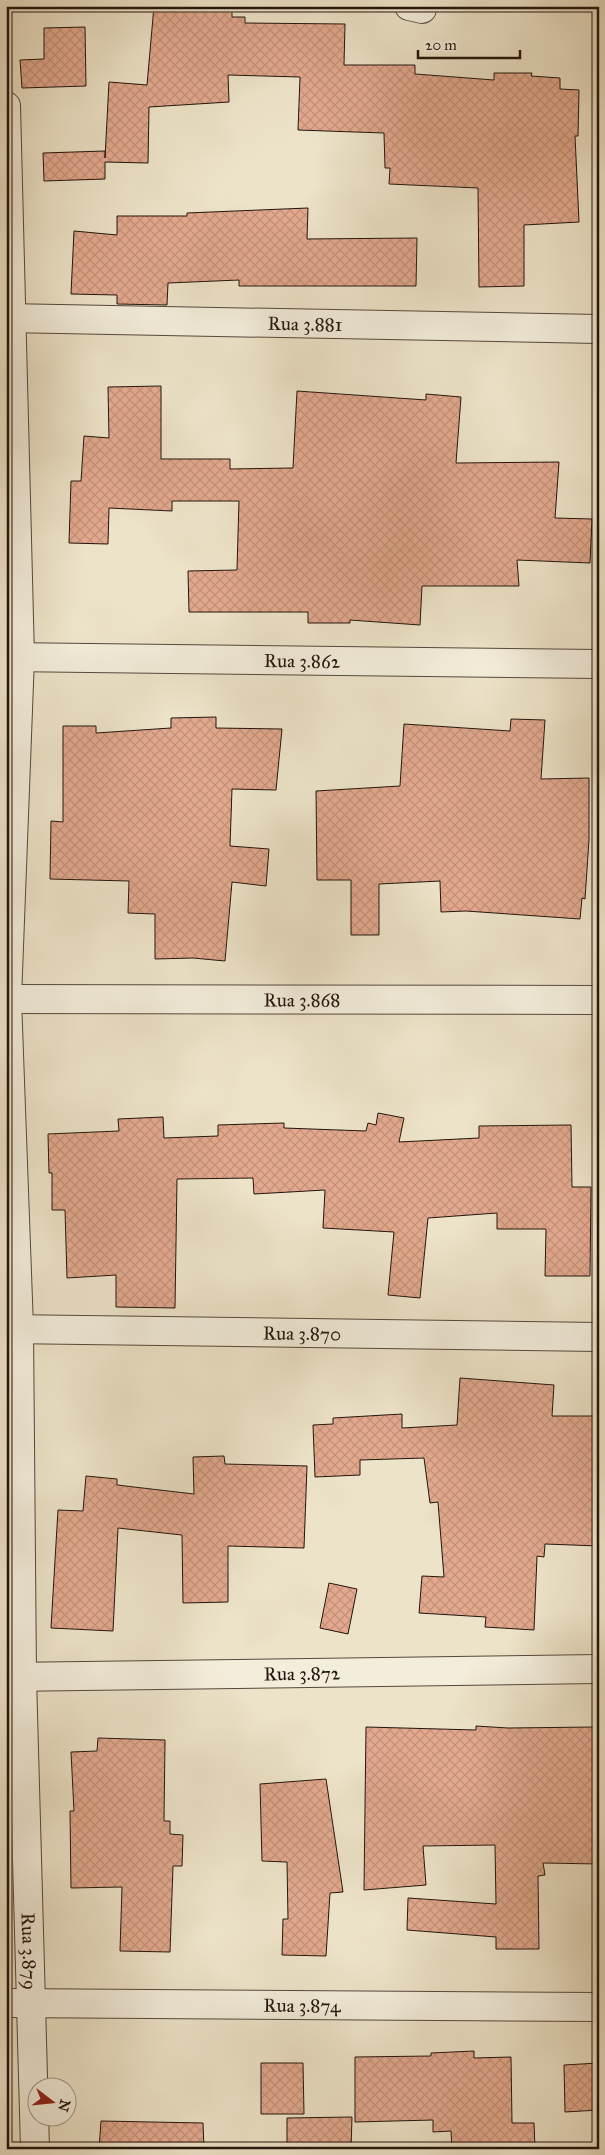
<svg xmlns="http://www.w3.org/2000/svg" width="605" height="2155" viewBox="0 0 605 2155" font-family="'IM FELL Great Primer',serif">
  <defs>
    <pattern id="building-cross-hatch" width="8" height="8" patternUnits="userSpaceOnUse" patternTransform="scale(1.25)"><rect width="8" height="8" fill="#e3a98e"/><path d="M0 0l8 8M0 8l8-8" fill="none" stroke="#c39179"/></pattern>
  </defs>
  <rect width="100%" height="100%" fill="#ede3c8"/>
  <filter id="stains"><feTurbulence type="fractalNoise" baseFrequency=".004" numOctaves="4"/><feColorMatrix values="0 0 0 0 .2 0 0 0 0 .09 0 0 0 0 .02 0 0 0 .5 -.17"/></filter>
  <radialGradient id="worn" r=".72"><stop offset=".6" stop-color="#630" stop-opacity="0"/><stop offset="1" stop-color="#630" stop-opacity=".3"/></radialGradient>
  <!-- building -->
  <g fill="url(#building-cross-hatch)" stroke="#24140d">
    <path d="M154,6l78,5v6h13v6l100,1 -1,41h71v9l79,6v-7h38l-1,3 29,2v11l19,1 -1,46h-3l4,86 -55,3v61l-45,1 -1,-99 -89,-4 1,-16h-5l-1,-35 -86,-3 2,-53 -72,-2 1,27 -80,5 -1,56 -43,-1v17l-61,2 -1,-28 62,-2v7l4,-76 38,3z"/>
    <path d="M85,27l1,59 -64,2 -2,-28 24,-1v-31z"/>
    <path d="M308,208l-1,31 110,-1 -1,48h-177v-6l-71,3 -1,22 -50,-1v-9l-46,-1 3,-63 43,4v-19h70v-3z"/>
    <path d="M161,386v73h69v10l63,-1 4,-77 129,9v-6l35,3 -5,66 103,-1 -4,56 37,1 -2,44 -73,-3 2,26h-97l-2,39 -70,-5v3h-42v-11h-119l-1,-41 49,-1 2,-69h-67v10l-63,-3 -1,36 -39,-1 2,-62h10l3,-45 25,2 -1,-51z"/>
    <path d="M216,717v11l66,1 -6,61 -44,-1 -2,57 39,3 -3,37 -34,-4 -7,79 -32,-3 -38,1v-45l-27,-1 1,-32 -79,-2 1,-58 12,1v-96h33v7l75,-5v-10z"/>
    <path d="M511,719l34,1 -4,59 48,-1v62l-4,59 -3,-1 -2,21 -114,-8 -25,1 -1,-31 -61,3v51h-28v-55h-34l-1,-89 84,-5 4,-62 106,7z"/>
    <path d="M378,1113l26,5 -5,24 80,-4v-12l92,-1 1,62h19l-1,89h-45l1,-47h-49v-16l-69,5 -8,80 -32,-3 6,-63 -71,-4 2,-38 -71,4 -1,-16 -76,1 -2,129 -59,-1v-32l-49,3 -2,-68h-13v-37h-3l-1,-39 71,-3 -1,-12 45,-2 1,21 54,-2v-11l66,-2v5l82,3 2,-8 8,2z"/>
    <path d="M460,1378l94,7 -2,31h47v130l-54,-2 -1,13 -7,-1 -3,74 -49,-3 1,-10 -67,-4 3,-37 22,1 -6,-75 -8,1 -6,-45 -64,2v15l-45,2 -2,-52 20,-1v-6l69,-4v14l55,-3z"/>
    <path d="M224,1456l1,8 82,2 -3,82 -76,-2v56l-45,1 -1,-68 -64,-7 -5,103 -62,-3 7,-118 25,1 3,-35 31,3v6l77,9 -1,-37z"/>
    <path d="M329,1583l28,6 -9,45 -28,-6z"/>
    <path d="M476,1726l32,2 86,-1v55h5v82l-56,-1 2,12 -7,1 1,73h-43v-12l-89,-7 1,-32 88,6 -1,-59 -72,1 3,39 -62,5 2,-163 110,3z"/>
    <path d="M98,1738l67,2 -1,81h6v13l13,1 -1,31h-9l-3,86 -50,-1 2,-64 -51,1 -1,-77h4l-3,-59 26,-1z"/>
    <path d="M326,1779l17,113 -13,1 -4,63 -44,-1 1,-36h5l-1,-57 -25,-1 -2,-77z"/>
    <path d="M474,2051v7l37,-1 1,66h22l1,26h-83l-1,-18 -18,1v-12l-78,2v-65l76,-1v-3z"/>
    <path d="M261,2063h42l1,51h-43z"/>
    <path d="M599,2063v47l-34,2 -1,-47z"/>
    <path d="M352,2117l-1,32 -64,-3v-28z"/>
    <path d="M101,2121l102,2 1,26h-105z"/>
  </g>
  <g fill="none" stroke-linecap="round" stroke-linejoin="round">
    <!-- minor casing -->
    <g stroke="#56483c" stroke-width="30">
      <g id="minor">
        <path d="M409,6l13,3"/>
        <path id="s1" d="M6,106l14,551 -13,342 12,329 3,349 13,472"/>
        <path id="s2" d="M6,318l593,11"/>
        <path id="s3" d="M6,657l593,7"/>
        <path id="s4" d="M6,999l593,1"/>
        <path id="s5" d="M6,1329l593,8"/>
        <path id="s6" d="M6,1677l593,-8"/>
        <path id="s7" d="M6,2003l593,4"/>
      </g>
    </g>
    <!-- minor -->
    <use href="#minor" stroke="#f3eddb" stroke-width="28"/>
  </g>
  <g text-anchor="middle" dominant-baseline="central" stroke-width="4.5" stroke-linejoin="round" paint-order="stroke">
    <!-- street labels -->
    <g font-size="19" fill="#24140d" stroke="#f3eddb">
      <text stroke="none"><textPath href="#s2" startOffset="299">Rua 3.881</textPath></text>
      <text stroke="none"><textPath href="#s3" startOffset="296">Rua 3.862</textPath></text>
      <text stroke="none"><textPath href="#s4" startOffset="296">Rua 3.868</textPath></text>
      <text stroke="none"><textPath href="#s5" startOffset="296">Rua 3.870</textPath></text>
      <text stroke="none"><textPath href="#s6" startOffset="296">Rua 3.872</textPath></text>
      <text stroke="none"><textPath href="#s1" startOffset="1846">Rua 3.879</textPath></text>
      <text stroke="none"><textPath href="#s7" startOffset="296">Rua 3.874</textPath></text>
    </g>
  </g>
  <!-- margin -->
  <rect width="605" height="2155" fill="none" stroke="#ede3c8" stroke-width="25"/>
  <rect x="8" y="8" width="590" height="2140" fill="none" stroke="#24140d" stroke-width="2.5"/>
  <rect x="12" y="12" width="580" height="2130" fill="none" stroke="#24140d"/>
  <!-- north arrow -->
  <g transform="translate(52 2102) rotate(106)"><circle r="24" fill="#f3eddb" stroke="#a09689"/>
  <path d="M0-4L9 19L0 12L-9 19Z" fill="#8f2418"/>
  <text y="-8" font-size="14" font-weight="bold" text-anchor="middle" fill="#24140d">N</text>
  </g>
  <!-- scale -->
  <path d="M418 50v8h102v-8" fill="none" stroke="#24140d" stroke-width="2.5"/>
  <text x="425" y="50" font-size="15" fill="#24140d" stroke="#f3eddb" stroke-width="4" paint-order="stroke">20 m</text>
  <rect width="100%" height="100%" filter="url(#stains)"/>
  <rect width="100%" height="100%" fill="url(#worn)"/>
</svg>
